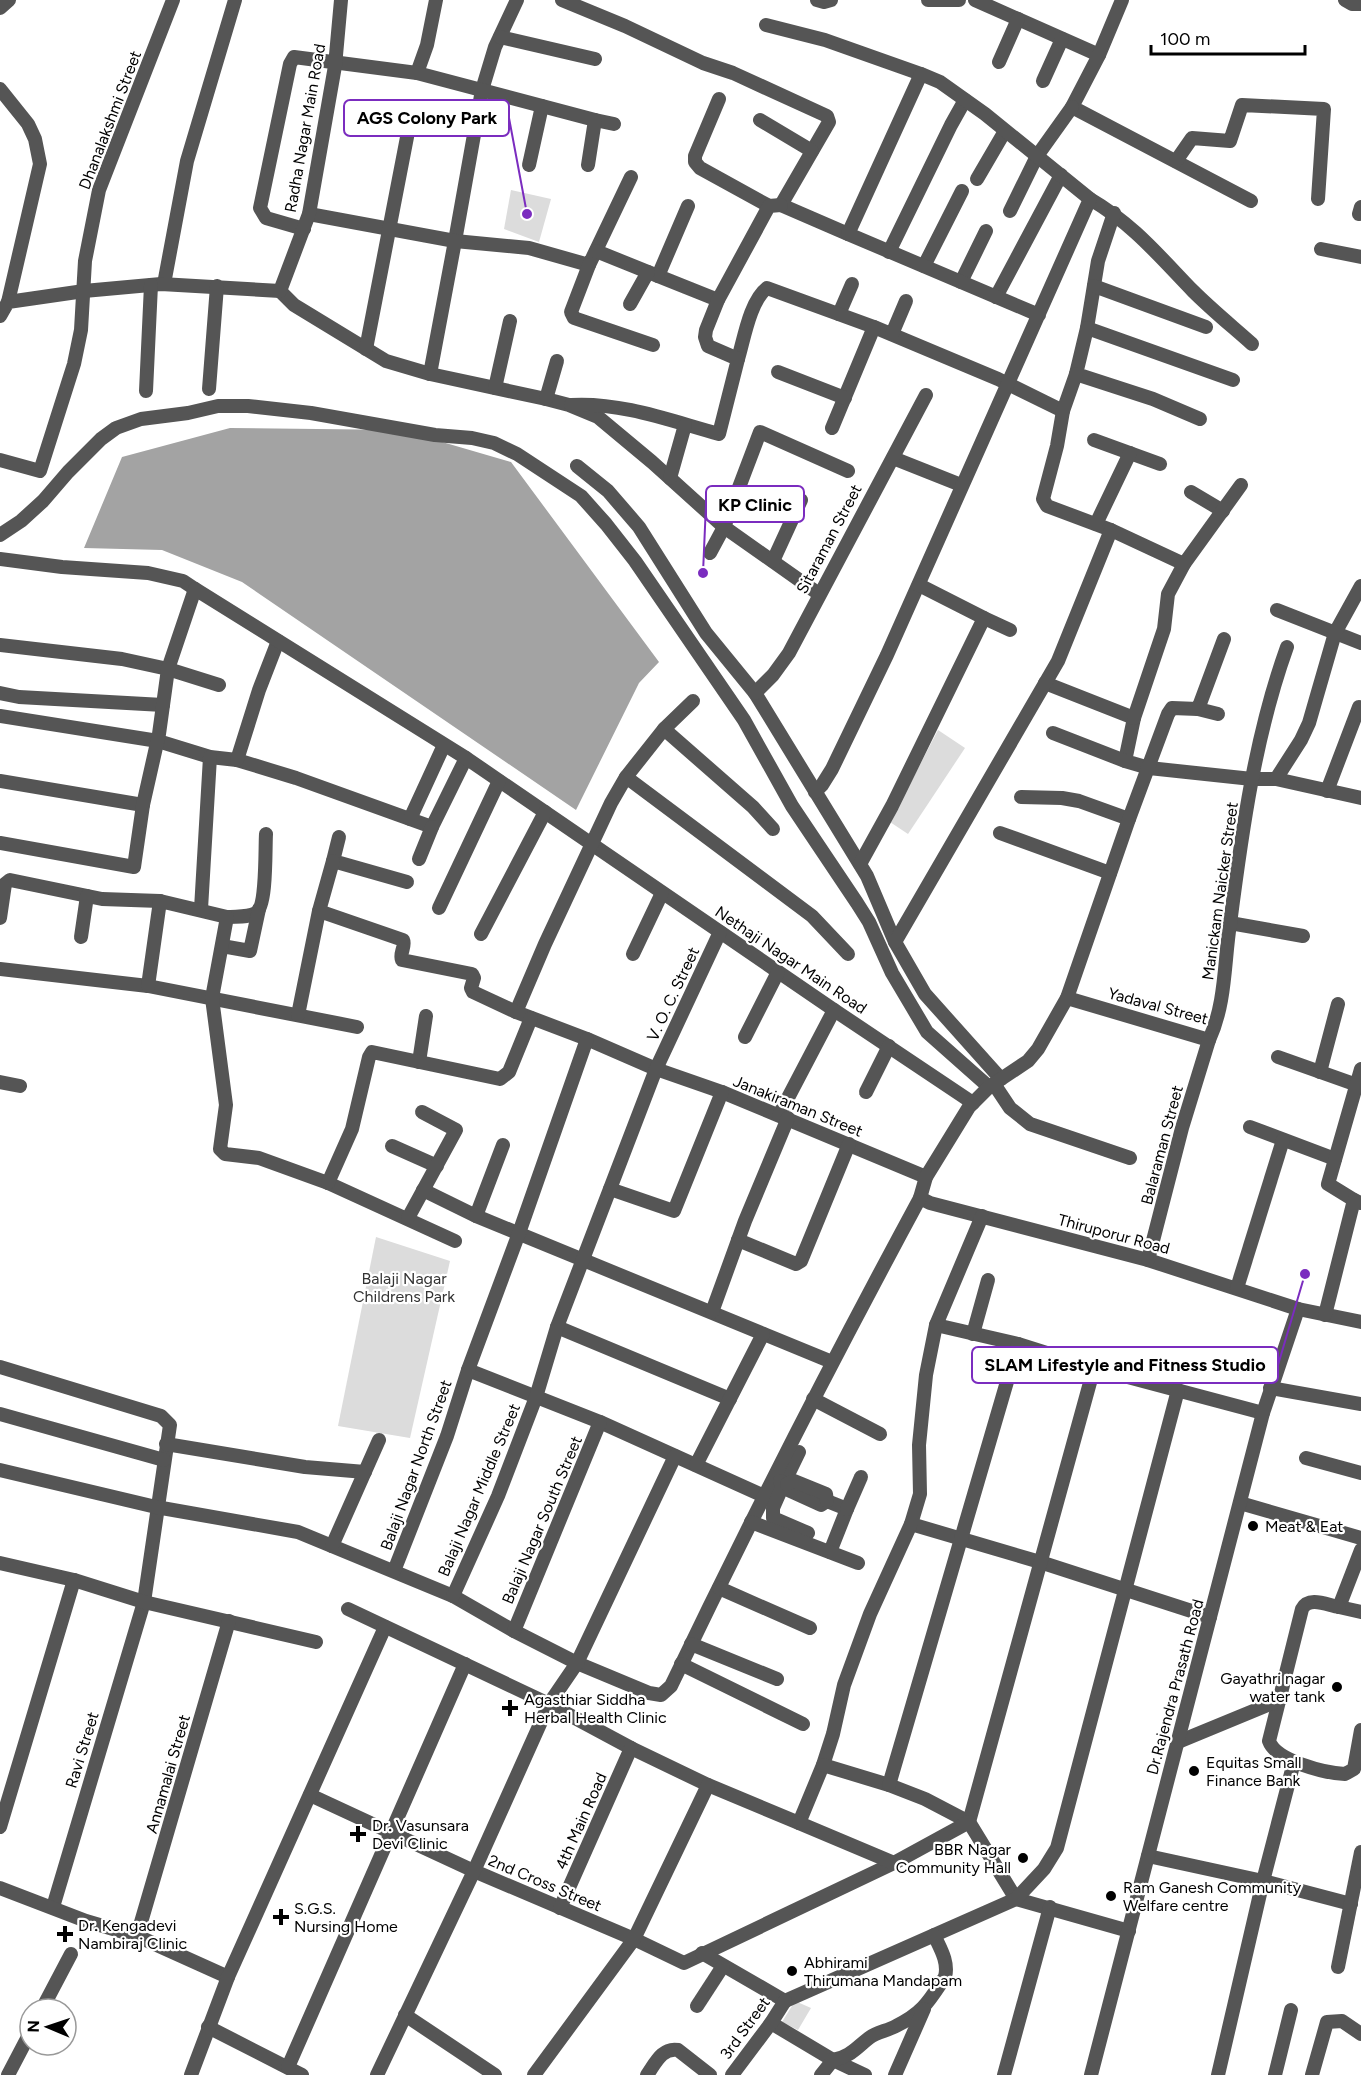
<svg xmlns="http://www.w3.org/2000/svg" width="1361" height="2075" viewBox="0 0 1361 2075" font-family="Figtree,sans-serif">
  <rect width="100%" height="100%" fill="#fff"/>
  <!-- green -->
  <g fill="#dcdcdc">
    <path d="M511,190l40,9 -12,43 -35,-13z"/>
    <path d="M938,730l27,18 -57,86 -18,-12z"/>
    <path d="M376,1237l74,24 -40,177 -72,-12z"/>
    <path d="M795,2001l16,7 -13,22 -16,-8z"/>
  </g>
  <!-- water -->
  <path fill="#a3a3a3" d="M230,428l171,2 110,32 148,200 -20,21 -63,127 -334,-228 -80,-32 -78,-2 38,-91z"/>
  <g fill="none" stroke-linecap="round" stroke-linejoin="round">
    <!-- minor -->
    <g stroke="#555" stroke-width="14">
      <path d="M517,0l-22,47 -13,43 -27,151 74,7 60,17 42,-88"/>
      <path d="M562,0l63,26 78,37 30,10 94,43 2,6 -48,83 67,29"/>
      <path d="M817,0l7,2 7,-2"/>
      <path d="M928,0h31"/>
      <path d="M975,0l124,55"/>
      <path d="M1122,0l-23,55 -27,52 179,94"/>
      <path d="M1345,0l7,4h9"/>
      <path d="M0,8l9,-8"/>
      <path d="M766,25l59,15 96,34"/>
      <path d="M500,37l95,22"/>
      <path d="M999,62l19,-43"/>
      <path d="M417,73l10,-28 9,-45"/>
      <path d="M1043,81l19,-42"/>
      <path d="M0,89l28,35 7,15 5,25 -32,138"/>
      <path d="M719,99l-24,57v6l5,6 69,38"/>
      <path d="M595,120l19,4"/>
      <path d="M760,120l52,31"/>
      <path d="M1176,161l16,-23 38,3 12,-36 82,4 -6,90"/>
      <path d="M529,165l13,-59"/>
      <path d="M977,179l28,-48"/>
      <path d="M1090,199c43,25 69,57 103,92 19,19 40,36 59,53"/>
      <path d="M688,206l-30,70 60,24"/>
      <path d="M1010,211l27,-55 35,-49"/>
      <path d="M1114,213l-16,48 -11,67 146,52"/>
      <path d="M309,214l146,27 -25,133"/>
      <path d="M1359,214l2,-7"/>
      <path d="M304,229l-38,-11 -6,-10 30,-144 4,-7 123,16 178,47 -7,45"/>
      <path d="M1321,249l40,8"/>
      <path d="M596,251l62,25"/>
      <path d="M889,252l62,-127 14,-25"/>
      <path d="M589,265l-18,47 3,6 79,27"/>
      <path d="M924,266l38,-75"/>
      <path d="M961,282l25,-51"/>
      <path d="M164,284l23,-123 48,-161"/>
      <path d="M1094,286l112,41"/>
      <path d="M280,291l14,14 92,56 44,13 116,25 23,6 29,12 54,45 72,65 95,67"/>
      <path d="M996,297l65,-122"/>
      <path d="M630,304l18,-32"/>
      <path d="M839,314l13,-30"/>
      <path d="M0,316l8,-14 76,-11 77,-7 119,7 29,-77 26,-148 6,-66"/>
      <path d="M874,327l124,52 65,32"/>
      <path d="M1087,328l-11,46 77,25 47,20"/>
      <path d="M892,334l14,-33"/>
      <path d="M366,349l42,-217"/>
      <path d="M738,359c6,-20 12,-58 29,-71l107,39 -42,101"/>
      <path d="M778,372l67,26"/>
      <path d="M1076,374l-13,37 -6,35 -14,53 4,7 64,24"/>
      <path d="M495,388l15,-67"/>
      <path d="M209,389l8,-103"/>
      <path d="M146,391l5,-106"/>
      <path d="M546,399l11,-38"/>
      <path d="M571,405c51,-3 100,16 148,29l19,-75 -30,-13 -3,-9 1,-7 12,-30 51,-94 12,-1"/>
      <path d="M1094,440l66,24"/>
      <path d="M893,458l68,27"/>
      <path d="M0,460l40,11 34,-107 7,-34 4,-69 14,-71 74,-190"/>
      <path d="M577,466l31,25 31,36 67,106 49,60 112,183 28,66 30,52 76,85"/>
      <path d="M670,478l15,-53"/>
      <path d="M1191,492l32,19"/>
      <path d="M1096,524l34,-71"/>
      <path d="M0,535l21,-14 22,-20 25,-29 33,-33 15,-11 25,-9 47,-6 30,-7h30l63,7 124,22 37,3 22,5 23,11 64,42 25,28 29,37 109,159 48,86 65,97 12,19 23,51 35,59 62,55"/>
      <path d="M710,553l14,-26 36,-95 88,39"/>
      <path d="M0,559l62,8 86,6 35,8 12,8"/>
      <path d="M773,561l28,-61"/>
      <path d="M1277,610l84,33"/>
      <path d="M984,618l26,12"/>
      <path d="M0,645l122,14 46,10 51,16"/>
      <path d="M1045,683l89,35 -9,43 24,7 103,11h24l85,19"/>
      <path d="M0,693l19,4 144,8"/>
      <path d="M755,693l18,-18 16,-22 137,-258"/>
      <path d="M1198,709l20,5"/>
      <path d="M0,716l158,25 52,16 27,3 59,18 136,49 34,-69"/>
      <path d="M1134,718l30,-89 4,-35 16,-30"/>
      <path d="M664,729l29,-28"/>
      <path d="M1053,733l72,28"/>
      <path d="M237,760l22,-70 19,-49"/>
      <path d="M626,777l38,-48 89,78 20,22"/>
      <path d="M1276,779l25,-39 8,-17 26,-90 26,-47"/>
      <path d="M0,781l143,24"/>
      <path d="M1327,791l32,-84"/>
      <path d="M815,792l7,-7 10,-16 55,-114 203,-456 -105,-85 -45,-32 -19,-8 -73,160 191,81"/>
      <path d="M1021,797l41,1 17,3 50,18"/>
      <path d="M410,819l34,-74"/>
      <path d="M1000,833l110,40"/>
      <path d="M339,837l-6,24 74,21"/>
      <path d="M0,843l134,24 9,-62 16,-71 9,-65 27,-80 271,169 368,252 139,93"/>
      <path d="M419,859l13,-32"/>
      <path d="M860,864l32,-58 92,-188 -65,-33"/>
      <path d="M439,908l60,-127"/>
      <path d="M201,909l9,-152"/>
      <path d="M319,911l14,-50"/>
      <path d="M227,917c9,-1 21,1 29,-4 11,-7 9,-64 10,-79"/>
      <path d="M0,918l5,-34 5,-4 92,19 58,2"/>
      <path d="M1230,923l73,13"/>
      <path d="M481,934l64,-122"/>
      <path d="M81,937l6,-41"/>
      <path d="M895,942l163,-281 53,-131 73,34 57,-79"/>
      <path d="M222,946l28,5 9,-42"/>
      <path d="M633,954l29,-61"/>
      <path d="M0,969l148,17 209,41"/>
      <path d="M148,986l12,-85 67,16 -15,81 14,107 -6,44 5,5 34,4 69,25 127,58"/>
      <path d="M1067,998l142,42c17,-37 15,-77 21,-116 12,-93 25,-188 57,-277"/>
      <path d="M516,1012l29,-68 66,-141 15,-26 186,139 36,38"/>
      <path d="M298,1015l21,-104 84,29c3,6 -4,14 -1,20l70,14 2,4 -3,10 2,4 43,20 71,27 69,30 66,23 204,85"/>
      <path d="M745,1037l33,-65"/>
      <path d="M1278,1057l79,28"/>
      <path d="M419,1062l7,-46"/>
      <path d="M1320,1072l18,-68"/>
      <path d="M0,1082l20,4"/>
      <path d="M994,1084l16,24 20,16 100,34"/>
      <path d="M866,1092l23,-46"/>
      <path d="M779,1115l55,-105"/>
      <path d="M1250,1127l85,32"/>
      <path d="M392,1146l45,20"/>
      <path d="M328,1183l24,-54 17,-72 3,-5 128,27 9,-7 22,-54"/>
      <path d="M610,1189l64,22 48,-119"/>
      <path d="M423,1190l53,26 356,146"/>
      <path d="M920,1198l10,5 218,57 150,49 63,13"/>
      <path d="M1354,1200l-26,-16 33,-115"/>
      <path d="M476,1216l27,-71"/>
      <path d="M408,1218l48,-88 -34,-18"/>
      <path d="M738,1240l58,24 5,-3 48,-117"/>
      <path d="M1148,1260l34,-132 27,-88"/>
      <path d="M1237,1288l46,-148"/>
      <path d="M712,1312l33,-91 43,-103"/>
      <path d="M1325,1315l29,-115 7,3"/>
      <path d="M936,1325l82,19 76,24 169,45"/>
      <path d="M557,1327l173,72"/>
      <path d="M973,1334l15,-54"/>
      <path d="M0,1367l161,49 9,9 -26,177 -91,305"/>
      <path d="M468,1370l132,52 164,74"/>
      <path d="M1270,1388l91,16"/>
      <path d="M813,1399l67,35"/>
      <path d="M0,1414l164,46"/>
      <path d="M166,1444l139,23 60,5"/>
      <path d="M799,1452l-15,31 3,1 1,6 33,15 6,-4 20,8 -17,43"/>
      <path d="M1306,1458l55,15"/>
      <path d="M696,1465l67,-131"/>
      <path d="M0,1470l156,37 142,25 155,64 61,35 63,32 72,30 12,2 10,-9c79,-165 162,-327 249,-488l6,-21 43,-70 20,-20 39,-26 10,-12 29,-51 62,-179 39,-105 4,-6 26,1 26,-70"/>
      <path d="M780,1481l4,2 -11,25v10l35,15"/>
      <path d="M787,1484l7,-3 32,13 1,7"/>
      <path d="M1240,1503l121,35"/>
      <path d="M847,1509l14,-32"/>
      <path d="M751,1522l107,41"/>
      <path d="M911,1524l129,38 170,55"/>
      <path d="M332,1546l47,-106"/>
      <path d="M1361,1550l-22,57 22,5"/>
      <path d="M0,1563l74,17 70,22 172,40"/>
      <path d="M394,1571l53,-135 21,-66 51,-137 68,-194"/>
      <path d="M719,1588l91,40"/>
      <path d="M453,1596l45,-100 38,-99 21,-70 99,-258 64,-137"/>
      <path d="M1339,1607c-12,-2 -30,-11 -37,2l-33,132c7,20 56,32 76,33l9,-5 7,-39"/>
      <path d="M348,1609l201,95 82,44 77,37 91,38 24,-58 10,-31 11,-49 26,-71 41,-90 9,-30 -1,-49 7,-70 10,-50 46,-109"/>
      <path d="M514,1631l86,-209"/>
      <path d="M691,1644l86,35"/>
      <path d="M681,1664l122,60"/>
      <path d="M1178,1742l102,-42"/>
      <path d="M823,1765l66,20 36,14 44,23 125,-454"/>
      <path d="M889,1785l129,-441"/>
      <path d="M310,1795l164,76 160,68 50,24 210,-100 75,-41 47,77 113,32"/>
      <path d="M799,1823l95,40"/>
      <path d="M0,1827l74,-247"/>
      <path d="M1148,1856l115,25 88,23"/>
      <path d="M0,1888l86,33 51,15 91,41"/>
      <path d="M560,1908l71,-160"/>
      <path d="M137,1936l92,-315"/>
      <path d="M702,1953l83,48"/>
      <path d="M1338,1967l23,-115"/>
      <path d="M785,2001l231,-102 28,-30 13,-21 121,-458"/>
      <path d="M697,2006l26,-40"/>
      <path d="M42,2009l29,-55"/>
      <path d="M405,2015l90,60"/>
      <path d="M771,2023l62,37 32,15"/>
      <path d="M208,2027l94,48"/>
      <path d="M288,2067l177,-403"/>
      <path d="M8,2075l22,-42"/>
      <path d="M191,2075l37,-98 157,-350"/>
      <path d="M377,2075l97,-204 75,-167 28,-41 98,-207"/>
      <path d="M534,2075l100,-136 74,-154"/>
      <path d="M647,2075c8,-11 15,-28 31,-25l32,25"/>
      <path d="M732,2075l39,-52 14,-22"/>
      <path d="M821,2075l12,-15c17,-3 23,-12 36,-22 8,-6 18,-7 27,-12 27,-13 33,-25 49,-49 4,-15 -5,-29 -11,-42"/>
      <path d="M895,2075l29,-66"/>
      <path d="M1004,2075l46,-168"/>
      <path d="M1091,2075l172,-662 35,-104"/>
      <path d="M1218,2075l45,-194 31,-119"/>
      <path d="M1275,2075l16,-65"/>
      <path d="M1312,2075l15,-53 15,-1 19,13"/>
    </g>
  </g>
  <!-- markers -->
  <g fill="#000" stroke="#fff" stroke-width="2">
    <circle cx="1253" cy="1526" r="6"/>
    <circle cx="1337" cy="1687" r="6"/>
    <path d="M507 1699h6v6h6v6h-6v6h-6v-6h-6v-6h6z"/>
    <circle cx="1194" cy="1771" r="6"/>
    <path d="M355 1825h6v6h6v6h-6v6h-6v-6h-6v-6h6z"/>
    <circle cx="1023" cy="1858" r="6"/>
    <circle cx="1111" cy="1896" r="6"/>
    <path d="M278 1908h6v6h6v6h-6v6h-6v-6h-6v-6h6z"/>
    <path d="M62 1925h6v6h6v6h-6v6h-6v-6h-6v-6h6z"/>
    <circle cx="792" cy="1971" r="6"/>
  </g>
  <g text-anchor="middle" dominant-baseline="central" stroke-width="4.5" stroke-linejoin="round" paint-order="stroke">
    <!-- street labels -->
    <g font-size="16" fill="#000" stroke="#fff">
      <text transform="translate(110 120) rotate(-69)">Dhanalakshmi Street</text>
      <text transform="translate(305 128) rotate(-80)">Radha Nagar Main Road</text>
      <text transform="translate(829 539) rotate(-62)">Sitaraman Street</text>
      <text transform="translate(1220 891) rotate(-82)">Manickam Naicker Street</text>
      <text transform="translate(791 960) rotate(34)">Nethaji Nagar Main Road</text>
      <text transform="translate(673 994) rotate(-65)">V. O. C. Street</text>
      <text transform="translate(1158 1006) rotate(15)">Yadaval Street</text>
      <text transform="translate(798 1106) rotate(22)">Janakiraman Street</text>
      <text transform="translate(1162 1145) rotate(-75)">Balaraman Street</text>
      <text transform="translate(1114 1234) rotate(15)">Thiruporur Road</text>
      <text transform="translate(416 1465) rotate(-70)">Balaji Nagar North Street</text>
      <text transform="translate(479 1490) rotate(-67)">Balaji Nagar Middle Street</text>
      <text transform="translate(542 1520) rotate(-67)">Balaji Nagar South Street</text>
      <text transform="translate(1175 1687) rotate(-75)">Dr.Rajendra Prasath Road</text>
      <text transform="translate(82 1750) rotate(-73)">Ravi Street</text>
      <text transform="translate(168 1774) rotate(-74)">Annamalai Street</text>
      <text transform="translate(581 1821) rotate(-66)">4th Main Road</text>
      <text transform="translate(545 1883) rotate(23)">2nd Cross Street</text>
      <text transform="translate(745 2028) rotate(-54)">3rd Street</text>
    </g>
    <!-- park labels -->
    <g font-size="16" fill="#333" stroke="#fff">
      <text x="404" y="1278">Balaji Nagar<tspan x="404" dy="18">Childrens Park</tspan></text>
    </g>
    <!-- poi labels -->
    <g font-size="16" fill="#000" stroke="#fff" text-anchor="start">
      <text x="1265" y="1526">Meat &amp; Eat</text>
      <text x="1325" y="1678" text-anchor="end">Gayathri nagar<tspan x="1325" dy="18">water tank</tspan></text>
      <text x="524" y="1699">Agasthiar Siddha<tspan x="524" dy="18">Herbal Health Clinic</tspan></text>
      <text x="1206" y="1762">Equitas Small<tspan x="1206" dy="18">Finance Bank</tspan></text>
      <text x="372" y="1825">Dr. Vasunsara<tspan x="372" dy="18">Devi Clinic</tspan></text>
      <text x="1011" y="1849" text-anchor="end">BBR Nagar<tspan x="1011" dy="18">Community Hall</tspan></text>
      <text x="1123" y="1887">Ram Ganesh Community<tspan x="1123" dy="18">Welfare centre</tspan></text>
      <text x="294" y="1908">S.G.S.<tspan x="294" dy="18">Nursing Home</tspan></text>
      <text x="78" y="1925">Dr. Kengadevi<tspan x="78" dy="18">Nambiraj Clinic</tspan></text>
      <text x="804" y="1962">Abhirami<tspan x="804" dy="18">Thirumana Mandapam</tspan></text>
    </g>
  </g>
  <!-- callouts -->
  <path fill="none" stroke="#7b2cbf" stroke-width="2" d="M527 214L509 118M703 573L706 504M1305 1274L1278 1365"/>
  <g fill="#7b2cbf" stroke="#fff" stroke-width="2">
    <circle cx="527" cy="214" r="6"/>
    <circle cx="703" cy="573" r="6"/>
    <circle cx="1305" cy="1274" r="6"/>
  </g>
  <g fill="#fff" stroke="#7b2cbf" stroke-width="2">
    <rect x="344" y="100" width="165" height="36" rx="6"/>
    <rect x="706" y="486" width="98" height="36" rx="6"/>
    <rect x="972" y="1347" width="306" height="36" rx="6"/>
  </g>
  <g font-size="18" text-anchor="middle" font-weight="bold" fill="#000">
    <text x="427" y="124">AGS Colony Park</text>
    <text x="755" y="511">KP Clinic</text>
    <text x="1125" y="1371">SLAM Lifestyle and Fitness Studio</text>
  </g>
  <!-- north arrow -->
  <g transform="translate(48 2027) rotate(272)"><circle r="28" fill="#ffffff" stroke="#999999" stroke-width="1.5"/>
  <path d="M0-4.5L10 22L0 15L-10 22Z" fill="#000000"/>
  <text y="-9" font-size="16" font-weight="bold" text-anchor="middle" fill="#000000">N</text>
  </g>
  <!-- scale -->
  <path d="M1151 45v9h154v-9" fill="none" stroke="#000000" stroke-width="3"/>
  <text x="1160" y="45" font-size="18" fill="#000000" stroke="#ffffff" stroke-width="4.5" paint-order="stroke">100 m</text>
</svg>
